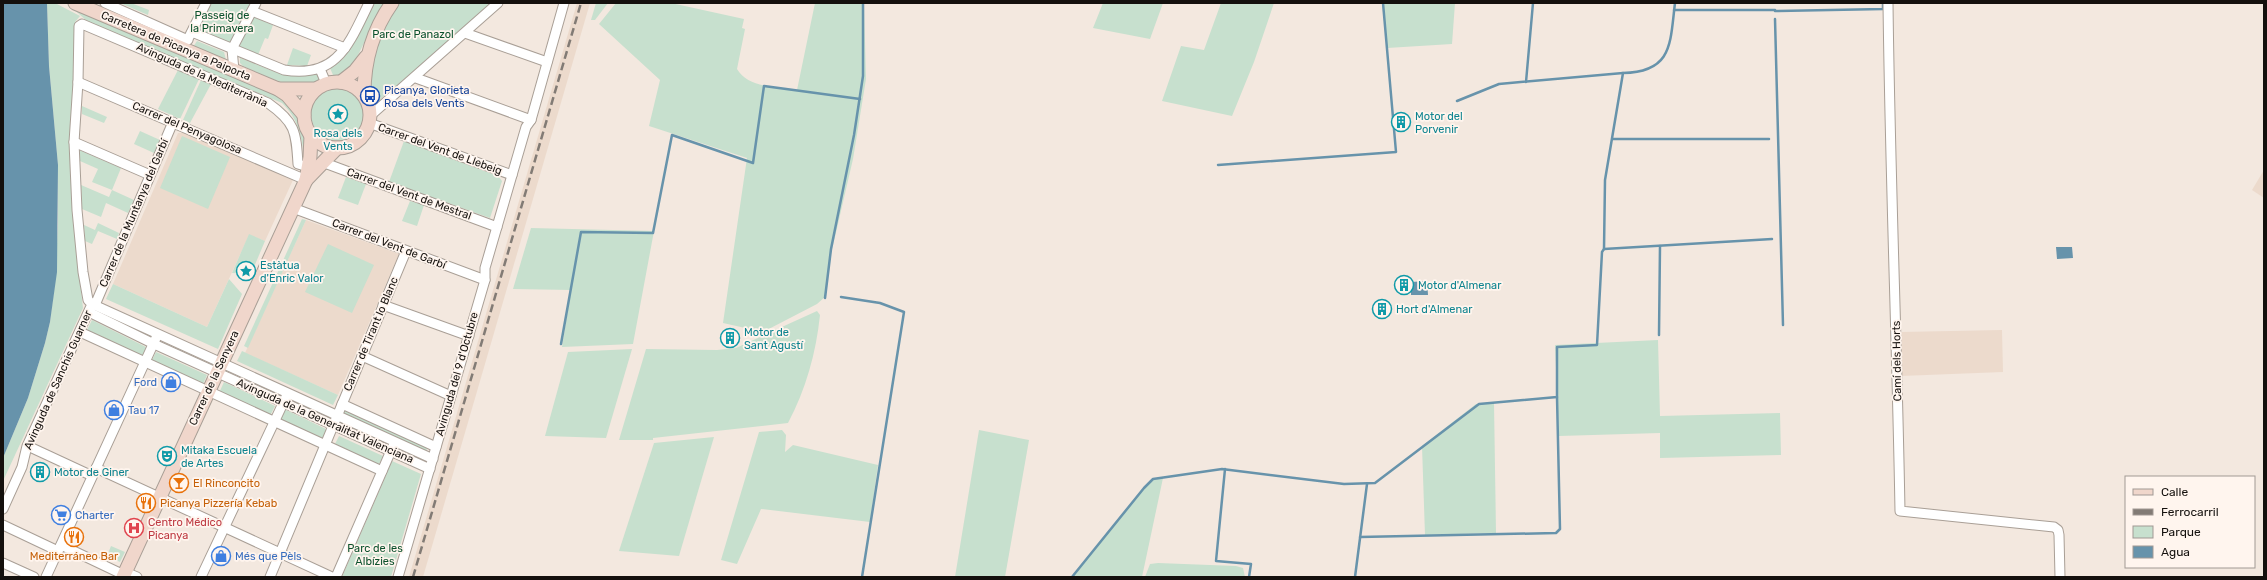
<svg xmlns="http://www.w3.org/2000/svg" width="2267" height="580" viewBox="0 0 2267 580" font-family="Rubik,sans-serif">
  <rect width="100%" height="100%" fill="#f3e8df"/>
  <!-- built -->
  <g fill="#ecdacc">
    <path d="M577,3h13l-167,574h-14z"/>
    <path d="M178,133h7l108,47 -28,61 -16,-6 -42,92 -94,-43z"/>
    <path d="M2264,170v28l-12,-8z"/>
    <path d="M306,220l93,34 -61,141 -93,-42z"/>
    <path d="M2002,330l1,42 -102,4 -1,-44z"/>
  </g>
  <!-- green -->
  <g fill="#c7e0ce">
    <path d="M47,3h8l25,13 -5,6v40l4,210 4,36 -80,173v-23l25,-60 17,-55 5,-21 5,-40 3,-57v-60l-9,-99z"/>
    <path d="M120,3h11l18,7 -1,5z"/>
    <path d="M211,3h40l-21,40 -31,-13 -1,-2z"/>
    <path d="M374,3h10l-34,68 -9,5 -8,-1 -3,-7 13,-9z"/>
    <path d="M396,3h98l-118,100c-10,-6 -8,-36 -5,-47 5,-18 17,-36 25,-53z"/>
    <path d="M596,3h12l-13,17h-4z"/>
    <path d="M616,3h55l73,16 -2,9 3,1 -8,40c11,19 40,18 60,21l18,-87h49l2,76 -13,80 -22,95 -5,42 -9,8 -54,28 -40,-9 24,-165 -98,-32 11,-46 -61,-56z"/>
    <path d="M1103,3h60l-13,36 -57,-11z"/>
    <path d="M1221,3h53l-20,59 -22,54 -70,-15 19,-55 23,4z"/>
    <path d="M1382,3h73l-3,41 -65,4z"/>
    <path d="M69,5l125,53 89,41 14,15 9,25 -2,21c-1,-21 -6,-42 -22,-57l-194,-81z"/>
    <path d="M254,17l19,8 -5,14 -3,-1 -7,17 -19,-8z"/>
    <path d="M197,41l27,11 2,8 -33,-13z"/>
    <path d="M293,48l18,7 -4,11 -20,-1z"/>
    <path d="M240,58l38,15 18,3 23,-3 1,5c-17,19 -59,-4 -77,-12l-3,-3z"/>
    <path d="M178,70l21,9 -19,40 -22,-10z"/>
    <path d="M201,80l10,4 -21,39 -7,-3z"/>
    <circle cx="338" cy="114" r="27"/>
    <path d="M82,106l25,11 -3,6 -22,-9z"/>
    <path d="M140,131l20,9 -6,13 -20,-9z"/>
    <path d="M182,136l48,21 -22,52 -48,-21z"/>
    <path d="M404,141l94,35 4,5 -12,37 -101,-36z"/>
    <path d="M79,150l42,18 -9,22 22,10 -6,13 -22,-10 -5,14 -19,-8 -1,-24 28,12 3,-7 -20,-8 6,-13 -18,-8z"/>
    <path d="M346,177l20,7 -8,21 -20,-7z"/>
    <path d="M410,201l14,4 -7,21 -15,-5z"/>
    <path d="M302,219l4,1 -58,128 -4,-2z"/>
    <path d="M98,223l21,10 -2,6 -19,-8 -6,13 -7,-3 -1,-16 11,5z"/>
    <path d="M531,228l123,3 -21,113 -71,3 9,-57 -58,-1z"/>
    <path d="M249,234l16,7 -14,33 -19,-1z"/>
    <path d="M328,244l46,21 -22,48 -47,-21z"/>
    <path d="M229,279l13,15 -24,55 -112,-50 7,-15 94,43z"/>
    <path d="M817,311l3,4c-4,38 -14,74 -32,108l-135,15v2h-34l27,-91 71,1 19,-2z"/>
    <path d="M92,320l54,27 -4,11 -56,-26z"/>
    <path d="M1658,340l2,76 120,-3 1,42 -121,3v-25l-101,3 -4,-91z"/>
    <path d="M632,349l-26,89 -61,-2 23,-84z"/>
    <path d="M242,351l96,44 -5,10 -96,-44z"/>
    <path d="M156,352l51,23 -4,9 -52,-22z"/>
    <path d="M224,382l51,24 -5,10 -51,-23z"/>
    <path d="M1494,403l2,130 -71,2 -3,-89 54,-42z"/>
    <path d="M343,408l85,37 -2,7 -84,-37z"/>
    <path d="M284,409l42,20 -4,11 -43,-20z"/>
    <path d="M782,430l4,5 -1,17 8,-7 85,20 -8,57 -109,-13 -24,55 -16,-4 38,-128z"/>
    <path d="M979,430l50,10 -24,137h-50z"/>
    <path d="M339,436l44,20 -5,10 -44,-20z"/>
    <path d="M714,437l-35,119 -60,-5 35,-108z"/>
    <path d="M392,461l29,13 -30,103h-49z"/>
    <path d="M1163,478l-21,99h-71l75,-92 6,-5z"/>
    <path d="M111,546l14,6 -5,10 -13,-6z"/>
    <path d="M1158,563l78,3 7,2 2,9h-100l5,-13z"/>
  </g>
  <!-- water -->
  <g fill="#6793ab">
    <path d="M3,3h44l2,63 9,99 -1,107 -7,50 -5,21 -17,55 -25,60z"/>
    <path d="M2056,247h16l1,11 -16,1z"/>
    <path d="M1427,281l1,14h-17v-13z"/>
  </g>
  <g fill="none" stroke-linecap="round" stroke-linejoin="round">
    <!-- stream -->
    <g stroke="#6793ab" stroke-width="2.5">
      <path d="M1674,10h101"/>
      <path d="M1775,11l108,-2v-6"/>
      <path d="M1775,19l8,306"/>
      <path d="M1526,82l7,-79"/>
      <path d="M1457,101l42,-17 124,-11"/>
      <path d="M1613,139h156"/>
      <path d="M1218,165l178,-13 -13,-149"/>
      <path d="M1604,249l168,-10"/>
      <path d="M841,297l39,6 24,9 -42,265"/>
      <path d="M825,298l6,-49 23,-114 9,-59v-73"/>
      <path d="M1659,335l1,-89"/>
      <path d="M561,344l20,-112 72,1 19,-98 81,28 11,-77 96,13"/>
      <path d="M1225,469l-9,92 35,3 -2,13"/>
      <path d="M1360,537l196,-4 4,-4 -3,-132"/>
      <path d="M1072,577l72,-89 9,-9 69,-10 122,15 31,-1 104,-79 78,-7v-50l40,-2 5,-93 2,-3 1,-69 18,-107c50,-1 47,-30 52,-70"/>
      <path d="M1355,577l12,-93"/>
    </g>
    <!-- street casing -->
    <g stroke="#a99f96" stroke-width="11">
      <g id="street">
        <path d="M105,3l83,37"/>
        <path d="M1888,3c2,169 9,338 12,508l154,16 4,3 1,5 1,42"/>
        <path d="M252,11l93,37"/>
        <path d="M192,32l92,38c53,9 65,-26 85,-67"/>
        <path d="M465,33l82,29"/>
        <path d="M189,37l17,-34"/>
        <path d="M320,69l6,14"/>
        <path d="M234,70l-2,-21 24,-46"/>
        <path d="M416,78l115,42"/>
        <path d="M78,82l228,98"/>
        <path d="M370,116l128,-113"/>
        <path d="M369,123l143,52"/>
        <path d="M74,142l76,33"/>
        <path d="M322,162l175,65"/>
        <path d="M293,208l192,72"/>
        <path d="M92,304l341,155"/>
        <path d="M95,305l78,-183"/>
        <path d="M383,305l86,31"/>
        <path d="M89,312l65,32 276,125"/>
        <path d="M80,332l302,139"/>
        <path d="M362,356l89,40"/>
        <path d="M342,404l94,43"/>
        <path d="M32,448l56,26"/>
        <path d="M96,468l236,109"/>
        <path d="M3,509l19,-42 5,-21 65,-142 -4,-4 -5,-28 -6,-62 -3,-68 4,-60 1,-56 3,-2 186,79c27,19 28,28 30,61l10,3"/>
        <path d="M3,525l55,26"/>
        <path d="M61,545l63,30"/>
        <path d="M3,563l31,14"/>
        <path d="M125,572l12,5"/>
        <path d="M46,577l110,-239"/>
        <path d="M201,577l85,-180"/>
        <path d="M270,577l136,-326"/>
        <path d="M336,577l57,-131"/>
        <path d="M398,577l87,-297v-12l41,-141 5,-7 33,-117"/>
      </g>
    </g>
    <!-- secondary casing -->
    <g stroke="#a99f96" stroke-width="15">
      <g id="secondary">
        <path d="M75,3l203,86 9,6 17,20"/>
        <path d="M341,82l14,-11 11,-14"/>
        <circle cx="337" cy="115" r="33"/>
        <path d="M278,89h38"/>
        <path d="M364,94c0,-33 8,-63 28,-91"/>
        <path d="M306,180l31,-32"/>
        <path d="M123,577l183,-397 4,-23 1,-21"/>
      </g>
    </g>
    <!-- street -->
    <use href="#street" stroke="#fff" stroke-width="9"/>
    <!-- secondary -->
    <use href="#secondary" stroke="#f0d6cb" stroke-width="13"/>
    <!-- rail -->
    <path stroke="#827b75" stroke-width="2.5" stroke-dasharray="8 4" stroke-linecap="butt" d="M413,577l168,-574"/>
  </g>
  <!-- icons -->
  <defs>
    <g id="bus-ring" transform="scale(1)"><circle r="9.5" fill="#fff5ee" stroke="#1a4fb4" stroke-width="1.5"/><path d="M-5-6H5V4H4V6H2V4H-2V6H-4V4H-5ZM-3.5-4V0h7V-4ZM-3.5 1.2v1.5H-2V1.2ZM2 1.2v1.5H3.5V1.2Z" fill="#1a4fb4"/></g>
    <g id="sight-ring" transform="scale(1)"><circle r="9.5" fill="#fff5ee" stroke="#0f9aa8" stroke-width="1.5"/><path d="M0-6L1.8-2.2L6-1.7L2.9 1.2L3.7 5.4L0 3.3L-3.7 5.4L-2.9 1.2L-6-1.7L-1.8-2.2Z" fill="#0f9aa8"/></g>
    <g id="building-ring" transform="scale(1)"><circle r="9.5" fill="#fff5ee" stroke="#0f9aa8" stroke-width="1.5"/><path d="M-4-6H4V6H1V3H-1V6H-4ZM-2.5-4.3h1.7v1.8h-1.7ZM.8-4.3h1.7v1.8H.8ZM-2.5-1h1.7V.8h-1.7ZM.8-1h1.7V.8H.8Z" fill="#0f9aa8"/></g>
    <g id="shop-ring" transform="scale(1)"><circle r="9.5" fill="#fff5ee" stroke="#3f7fe0" stroke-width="1.5"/><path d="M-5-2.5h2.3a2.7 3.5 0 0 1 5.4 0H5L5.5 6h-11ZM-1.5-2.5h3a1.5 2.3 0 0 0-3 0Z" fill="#3f7fe0"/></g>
    <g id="theatre-ring" transform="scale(1)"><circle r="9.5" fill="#fff5ee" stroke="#0f9aa8" stroke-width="1.5"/><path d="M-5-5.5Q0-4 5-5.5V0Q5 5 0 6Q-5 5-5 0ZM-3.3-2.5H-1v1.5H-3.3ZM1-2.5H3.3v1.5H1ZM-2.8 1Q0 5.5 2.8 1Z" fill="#0f9aa8"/></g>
    <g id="bar-ring" transform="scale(1)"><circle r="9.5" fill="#fff5ee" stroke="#e8710a" stroke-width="1.5"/><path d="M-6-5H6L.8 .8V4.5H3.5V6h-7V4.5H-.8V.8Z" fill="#e8710a"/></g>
    <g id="restaurant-ring" transform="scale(1)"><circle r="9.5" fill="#fff5ee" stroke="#e8710a" stroke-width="1.5"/><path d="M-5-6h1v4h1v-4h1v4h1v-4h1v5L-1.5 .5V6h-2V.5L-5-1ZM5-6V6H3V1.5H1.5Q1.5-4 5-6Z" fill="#e8710a"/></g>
    <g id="supermarket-ring" transform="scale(1)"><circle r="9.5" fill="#fff5ee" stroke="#3f7fe0" stroke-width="1.5"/><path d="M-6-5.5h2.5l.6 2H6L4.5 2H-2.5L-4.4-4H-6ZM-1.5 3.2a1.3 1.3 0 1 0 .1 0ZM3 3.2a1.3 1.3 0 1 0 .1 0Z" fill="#3f7fe0"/></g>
    <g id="hospital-ring" transform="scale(1)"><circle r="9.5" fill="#fff5ee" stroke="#e0444e" stroke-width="1.5"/><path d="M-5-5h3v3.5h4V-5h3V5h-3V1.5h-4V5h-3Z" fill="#e0444e"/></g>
  </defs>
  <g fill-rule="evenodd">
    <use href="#bus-ring" x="370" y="96"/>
    <use href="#sight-ring" x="338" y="114"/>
    <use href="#building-ring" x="1401" y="122"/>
    <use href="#sight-ring" x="246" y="271"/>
    <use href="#building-ring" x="1404" y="285"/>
    <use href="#building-ring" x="1382" y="309"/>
    <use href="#building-ring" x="730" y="338"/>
    <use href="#shop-ring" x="171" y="382"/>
    <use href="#shop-ring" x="114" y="410"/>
    <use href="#theatre-ring" x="167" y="456"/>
    <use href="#building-ring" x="40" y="472"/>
    <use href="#bar-ring" x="179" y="483"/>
    <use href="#restaurant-ring" x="146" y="503"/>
    <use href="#supermarket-ring" x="61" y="515"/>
    <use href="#hospital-ring" x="134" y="528"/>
    <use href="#restaurant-ring" x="74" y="537"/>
    <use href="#shop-ring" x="221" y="556"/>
  </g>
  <g text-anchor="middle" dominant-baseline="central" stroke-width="3.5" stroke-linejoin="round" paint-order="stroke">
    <!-- park labels -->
    <g font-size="11" fill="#0b512c" stroke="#fff5ee">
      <text x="222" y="15">Passeig de<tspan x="222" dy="13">la Primavera</tspan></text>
      <text x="413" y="34">Parc de Panazol</text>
      <text x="375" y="548">Parc de les<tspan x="375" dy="13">Albízies</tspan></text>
    </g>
    <!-- street labels -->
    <g font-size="11" fill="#14100d" stroke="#fff5ee">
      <text transform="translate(176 46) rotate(23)">Carretera de Picanya a Paiporta</text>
      <text transform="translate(202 75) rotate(24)">Avinguda de la Mediterrània</text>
      <text transform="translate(187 128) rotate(23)">Carrer del Penyagolosa</text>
      <text transform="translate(440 149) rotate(20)">Carrer del Vent de Llebeig</text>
      <text transform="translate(409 194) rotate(20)">Carrer del Vent de Mestral</text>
      <text transform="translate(134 213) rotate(-67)">Carrer de la Muntanya del Garbí</text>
      <text transform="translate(389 244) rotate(21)">Carrer del Vent de Garbí</text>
      <text transform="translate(371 334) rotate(-67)">Carrer de Tirant lo Blanc</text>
      <text transform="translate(1897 361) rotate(-91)">Camí dels Horts</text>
      <text transform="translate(457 374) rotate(-74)">Avinguda del 9 d'Octubre</text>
      <text transform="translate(214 378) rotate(-65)">Carrer de la Senyera</text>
      <text transform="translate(58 380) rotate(-66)">Avinguda de Sanchis Guarner</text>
      <text transform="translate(325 421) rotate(24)">Avinguda de la Generalitat Valenciana</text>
    </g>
    <!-- transit labels -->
    <g font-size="11" fill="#164399" stroke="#fff5ee" text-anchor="start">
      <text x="384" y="90">Picanya, Glorieta<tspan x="384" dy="13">Rosa dels Vents</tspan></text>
    </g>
    <!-- culture labels -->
    <g font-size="11" fill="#0d838f" stroke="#fff5ee" text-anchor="start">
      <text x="1415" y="116">Motor del<tspan x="1415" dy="13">Porvenir</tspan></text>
      <text x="338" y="133" text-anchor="middle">Rosa dels<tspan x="338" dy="13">Vents</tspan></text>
      <text x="260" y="265">Estàtua<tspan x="260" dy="13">d'Enric Valor</tspan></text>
      <text x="1418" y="285">Motor d'Almenar</text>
      <text x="1396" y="309">Hort d'Almenar</text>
      <text x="744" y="332">Motor de<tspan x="744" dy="13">Sant Agustí</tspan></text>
      <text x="181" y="450">Mitaka Escuela<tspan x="181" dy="13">de Artes</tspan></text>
      <text x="54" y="472">Motor de Giner</text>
    </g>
    <!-- shop labels -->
    <g font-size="11" fill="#366cbe" stroke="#fff5ee" text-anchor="start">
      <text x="157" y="382" text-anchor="end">Ford</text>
      <text x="128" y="410">Tau 17</text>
      <text x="75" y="515">Charter</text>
      <text x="235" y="556">Més que Pèls</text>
    </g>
    <!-- food labels -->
    <g font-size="11" fill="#c56008" stroke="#fff5ee" text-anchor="start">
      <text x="193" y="483">El Rinconcito</text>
      <text x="160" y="503">Picanya Pizzería Kebab</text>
      <text x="74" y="556" text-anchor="middle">Mediterráneo Bar</text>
    </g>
    <!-- health labels -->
    <g font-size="11" fill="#be3a42" stroke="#fff5ee" text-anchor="start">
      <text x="148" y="522">Centro Médico<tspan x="148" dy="13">Picanya</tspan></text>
    </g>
  </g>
  <!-- border -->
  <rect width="2267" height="580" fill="none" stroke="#14100d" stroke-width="8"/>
  <!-- legend -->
  <rect x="2125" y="476" width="130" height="92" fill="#fff5ee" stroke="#a19994"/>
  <rect x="2133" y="489" width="20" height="6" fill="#f0d6cb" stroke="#a19994"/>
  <text x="2161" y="496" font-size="12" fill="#14100d">Calle</text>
  <rect x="2133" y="509" width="20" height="6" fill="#827b75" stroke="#a19994"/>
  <text x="2161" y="516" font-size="12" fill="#14100d">Ferrocarril</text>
  <rect x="2133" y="526" width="20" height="12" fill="#c7e0ce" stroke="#a19994"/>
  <text x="2161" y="536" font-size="12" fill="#14100d">Parque</text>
  <rect x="2133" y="546" width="20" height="12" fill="#6793ab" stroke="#a19994"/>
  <text x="2161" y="556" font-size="12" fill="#14100d">Agua</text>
</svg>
